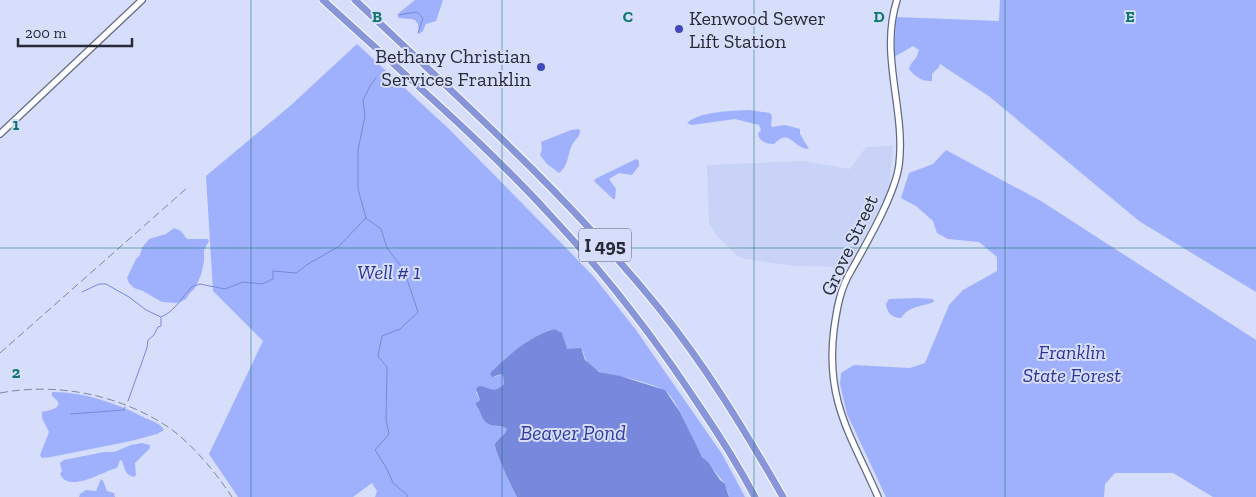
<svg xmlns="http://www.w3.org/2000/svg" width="1256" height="497" viewBox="0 0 1256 497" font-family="'Zilla Slab',serif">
  <rect width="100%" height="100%" fill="#d6defb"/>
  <!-- built -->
  <path fill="#c9d2f7" d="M893,146l-4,43 -41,78 -54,-1 -54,-8 -23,-22 -8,-13 -2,-58 96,-4 47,8 16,-22z"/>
  <!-- green -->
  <g fill="#9fb0fc">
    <path d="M415,0h28l-7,21 -10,3 -3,7 -4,3 -1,-10 -3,-4 -5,-1 -12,-1 1,-5z"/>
    <path d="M1000,0h256v292l-117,-71 -149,-124 -50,-33 -1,3 -7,7v7c-10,1 -17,-5 -23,-12 2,-8 8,-9 10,-19l-6,-4 -19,11 2,-40 103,4z"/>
    <path d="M357,44l92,85 121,123 24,25 42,53 86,124 23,43h-16c-1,-17 -23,-32 -31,-47 -7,-13 -22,-54 -34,-60 -7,-4 -27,-10 -36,-12 -20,-5 -40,-3 -45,-27l-16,-2 -3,-4v-7l-10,-9c-24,7 -43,25 -62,42l3,6 6,-3 2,2 1,8 -4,4 -7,3 -10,-4 -7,5 4,8 -3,2 7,19 11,5 11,1 1,2c-2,7 -10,10 -12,15 -1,6 18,46 22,53h-142l2,-6 -5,-8 -19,14h-115l-29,-43 54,-113 -50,-50 -7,-115 84,-70z"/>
    <path d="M749,110l21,3 2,3 -1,9 1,2 13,-2 15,4v5l9,15c-17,-1 -19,-22 -35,-5 -8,0 -14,-2 -16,-10l3,-4 -2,-5 -24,-6 -43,6 -5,-2c13,-12 45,-12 62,-13z"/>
    <path d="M579,129l1,2c-1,7 -3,6 -6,11 -7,9 -4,23 -15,31l-12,-9 -7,-9 2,-6 -1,-7 30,-12z"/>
    <path d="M946,150l95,51 215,139v157h-43l-40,-24h-58l-10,11 -1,13h-218l-39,-83 -7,-30 1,-11 13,-8 56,3 15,-5 24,-58 14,-15 34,-19v-14l-18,-15 -31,-3 -11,-6 -4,-12 -17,-15 -15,-8 8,-25 24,-9z"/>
    <path d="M636,159l3,2v5l-7,9 -13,-2 -10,6 7,10 -1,10h-2l-19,-18 1,-2z"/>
    <path d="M174,228l7,3 6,8h21l1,2 -5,9v11l-3,14 -6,13 -6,6 -3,5 -8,4 -16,-1 -19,-11 -9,-3 -5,-5 -2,-5 9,-19 4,-4 2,-7 7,-9 17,-5z"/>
    <path d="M917,298l16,1 1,3c-12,5 -24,3 -33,16 -9,0 -14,-5 -15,-14l3,-5z"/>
    <path d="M52,392c33,0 64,11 93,26 7,3 15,5 19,12l-7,4 -26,7 -80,16 -9,1 -2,-3 9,-23 -7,-14v-6c10,-2 25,-5 10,-16z"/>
    <path d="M142,443l8,2v3l-15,15 1,12 -2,2c-9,-2 -9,-8 -12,-16l-2,-1 -3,8c-14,3 -48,26 -57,6l2,-3 -2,-8 4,-3 40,-8h10l17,-7z"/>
    <path d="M101,479l2,2 4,10 7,2 1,4h-36l1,-3 6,-4 10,1z"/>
  </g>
  <!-- water -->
  <path fill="#7888dc" d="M554,329l8,4 5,16 14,-1 4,12 14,12 21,4 45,14 15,22 22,45 6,5 12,18 5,4 4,13h-212c-4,-7 -23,-47 -22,-53 2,-5 10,-8 12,-15 -5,-5 -13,-1 -20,-6 -6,-3 -6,-13 -11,-18v-2l4,-3 -4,-11 3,-3c12,1 14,9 25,-2l-1,-8 -2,-2 -9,3 -2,-3 2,-3c18,-17 38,-35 62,-42z"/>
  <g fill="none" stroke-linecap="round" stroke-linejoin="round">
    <!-- stream -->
    <g stroke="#7888dc" stroke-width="1">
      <path d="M398,15l19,-3 6,6 -5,15"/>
      <path d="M376,78l-6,8 -7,14 2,16 -7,34v39l8,29 15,11 6,19 17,22 14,42 -18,17 -18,7 -4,20 9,11 -1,53 3,14 -14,16 12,19 6,14 14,12v2"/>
      <path d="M82,292l17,-8h7l23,13 17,13 15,7c16,-7 20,-20 32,-31l7,-2 25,5 18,-7 19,2 11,-5v-8l23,2 12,-9 30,-17 28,-29"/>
      <path d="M128,401l19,-53 1,-8 6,-5 4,-8 3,-1v-8"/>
      <path d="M71,414l53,-4 1,-3"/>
    </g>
    <!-- secondary casing -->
    <g stroke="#626983" stroke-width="8">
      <g id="secondary">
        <path d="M0,134l142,-134"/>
        <path d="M878,497c-27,-62 -53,-96 -44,-168 3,-21 6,-40 17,-58 15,-27 44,-76 48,-106 7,-55 -20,-110 -2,-165"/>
      </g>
    </g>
    <!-- highway casing -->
    <g stroke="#fff" stroke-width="9">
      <g id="highway">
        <path d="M323,0c77,71 158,139 228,216 56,60 106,125 151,194 19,28 37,57 53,87"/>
        <path d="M355,0c105,99 212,195 303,307 48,59 87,124 125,190"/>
      </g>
    </g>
    <!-- secondary -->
    <use href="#secondary" stroke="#fff" stroke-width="5.5"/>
    <!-- highway -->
    <use href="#highway" stroke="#8896d9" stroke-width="7"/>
    <!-- rail -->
    <g stroke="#81869b" stroke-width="1" stroke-dasharray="8 4" stroke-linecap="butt">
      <path d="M0,353l187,-165"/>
      <path d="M0,393c58,-11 122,2 171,36 24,18 45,44 61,68"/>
    </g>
  </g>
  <!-- grid -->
  <path fill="none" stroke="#0f766e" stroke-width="1" stroke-opacity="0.55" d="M251,0v497M502,0v497M754,0v497M1005,0v497M0,248h1256"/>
  <!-- markers -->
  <g fill="#4048bc" stroke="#d6defb" stroke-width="2">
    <circle cx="679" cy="29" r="5"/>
    <circle cx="541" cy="67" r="5"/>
  </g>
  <g text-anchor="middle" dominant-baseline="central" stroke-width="4" stroke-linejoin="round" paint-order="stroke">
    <!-- shield labels -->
    <rect fill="#d6defb" stroke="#5c6171" stroke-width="1" x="579" y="228.5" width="52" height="33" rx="4"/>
    <g font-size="19" font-weight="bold" fill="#282b36">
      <text x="605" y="245">I 495</text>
    </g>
    <!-- poi labels -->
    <g font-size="20" fill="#282b36" stroke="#d6defb" text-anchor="start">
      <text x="689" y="18">Kenwood Sewer<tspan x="689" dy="23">Lift Station</tspan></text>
      <text x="531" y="56" text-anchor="end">Bethany Christian<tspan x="531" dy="23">Services Franklin</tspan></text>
    </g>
    <!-- street labels -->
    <g font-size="20" fill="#282b36" stroke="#d6defb">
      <text transform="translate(849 245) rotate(-65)">Grove Street</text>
    </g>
    <!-- park labels -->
    <g font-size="20" font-style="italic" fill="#2f3497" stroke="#d6defb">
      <text x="389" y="272">Well # 1</text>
      <text x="1072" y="352">Franklin<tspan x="1072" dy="23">State Forest</tspan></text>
    </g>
    <!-- water labels -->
    <g font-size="21" font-style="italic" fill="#353c9f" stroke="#d6defb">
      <text x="573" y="432">Beaver Pond</text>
    </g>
  </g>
  <g font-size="16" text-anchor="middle" font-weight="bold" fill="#0f766e" stroke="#d6defb" stroke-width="4" stroke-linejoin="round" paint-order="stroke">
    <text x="377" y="22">B</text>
    <text x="628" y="22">C</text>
    <text x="879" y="22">D</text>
    <text x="1130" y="22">E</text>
    <text x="16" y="130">1</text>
    <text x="16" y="378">2</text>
  </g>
  <!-- scale -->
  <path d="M18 38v8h114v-8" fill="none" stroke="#282b36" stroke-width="2.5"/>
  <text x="25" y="38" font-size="15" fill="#282b36" stroke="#d6defb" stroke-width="4" paint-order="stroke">200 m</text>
</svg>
